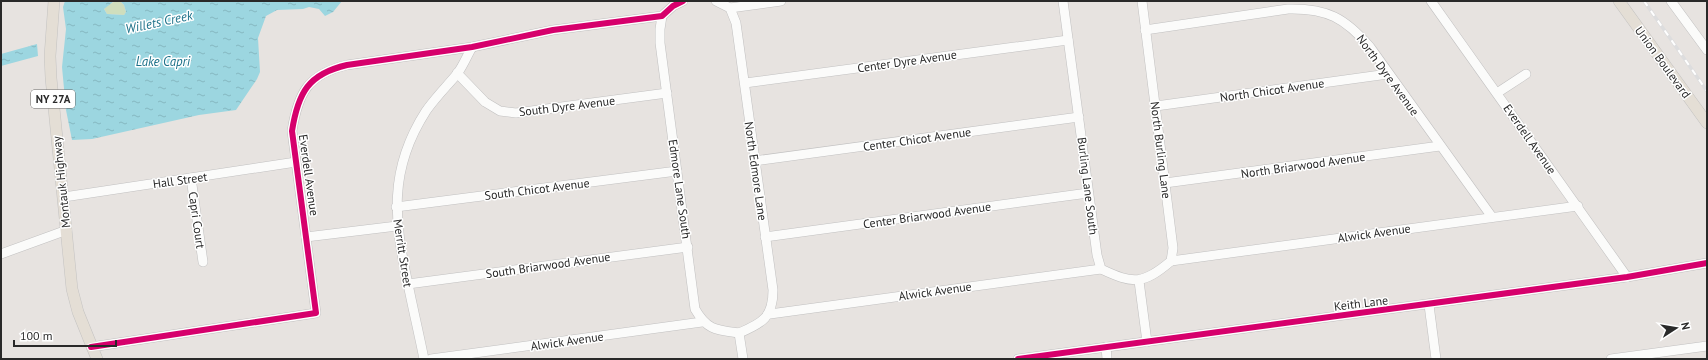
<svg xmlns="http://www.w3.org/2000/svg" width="1708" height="360" viewBox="0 0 1708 360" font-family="'PT Sans',sans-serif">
  <defs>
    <pattern id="water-ripples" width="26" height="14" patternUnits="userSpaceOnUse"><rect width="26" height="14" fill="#9cd6e0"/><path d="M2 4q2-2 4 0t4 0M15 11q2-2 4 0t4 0" fill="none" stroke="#86b8c0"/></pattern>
  </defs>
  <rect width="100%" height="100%" fill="#e7e3e0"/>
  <!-- grass -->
  <path fill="#cfdebd" d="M120,1l4,4 2,7 -2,3 -17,-1 -3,-5c4,-5 10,-8 16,-8z"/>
  <!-- water -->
  <g fill="url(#water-ripples)">
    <path d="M65,1h53l-5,1 -9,7 3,5 17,1 2,-3 -2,-7 -4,-4h222l-9,11 -8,4 -6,-7 -10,-2 -6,2 -26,1 -11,6 -8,22 2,34 -3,7 -21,31 -37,5 -107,24 -20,1 -6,-30 -4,-43 4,-38 -3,-22z"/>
    <path d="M37,44l1,12 -37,10v-12z"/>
  </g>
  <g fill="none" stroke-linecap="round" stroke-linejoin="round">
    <!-- minor casing -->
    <g stroke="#c1c0c0" stroke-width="10">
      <g id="minor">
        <path d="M716,1l14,7 6,15 37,267c0,27 -10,33 -34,43"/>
        <path d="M1063,1l34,254 4,14c32,15 42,16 70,-8l2,-13 -31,-247"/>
        <path d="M1431,1l196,276"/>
        <path d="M1671,1l36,49"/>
        <path d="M730,8l51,-7"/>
        <path d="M662,16l-2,13v14l35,266c12,21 21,21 44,24"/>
        <path d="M1145,30l143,-21c39,-1 57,9 82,38l122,170"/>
        <path d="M457,73l28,29 15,9 16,2 151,-20"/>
        <path d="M745,83l323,-43"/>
        <path d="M1497,93l29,-19"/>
        <path d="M1156,106l232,-32"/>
        <path d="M754,161l325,-44"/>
        <path d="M191,178l12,84"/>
        <path d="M1165,183l275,-37"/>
        <path d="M64,197l232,-35"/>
        <path d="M396,207l281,-36"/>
        <path d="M306,237l91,-11"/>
        <path d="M765,237l323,-44"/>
        <path d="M1,254l66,-24"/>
        <path d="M1171,261l407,-55"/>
        <path d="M1139,281l8,61"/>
        <path d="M408,284l280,-37"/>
        <path d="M1429,305l7,54"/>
        <path d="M770,314l331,-45"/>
        <path d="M739,333l4,26"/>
        <path d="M91,347l225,-34 -24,-182c6,-38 16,-57 55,-66l125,-18 81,-17 109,-14 11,-10 10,-5"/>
        <path d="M1106,347l1,12"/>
        <path d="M424,359c-5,-25 -11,-50 -16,-75 -14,-64 -20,-114 18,-173 9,-13 21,-25 31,-37 6,-8 10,-18 15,-27"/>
        <path d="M431,359l271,-37"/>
        <path d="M1018,359l609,-82 80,-14"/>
        <path d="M1611,359l96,-13"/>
      </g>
    </g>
    <!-- major casing -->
    <g stroke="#c3c2c1" stroke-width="12">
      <g id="major">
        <path d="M54,1l-4,55 1,22 21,211 6,23 19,47"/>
        <path d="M1619,1l88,122"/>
      </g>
    </g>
    <!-- minor -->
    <use href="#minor" stroke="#fbfbfa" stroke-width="9"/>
    <!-- major -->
    <use href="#major" stroke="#e4ded5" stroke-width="11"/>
    <!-- rail casing -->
    <g stroke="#ddddde" stroke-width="3.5">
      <path id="rail" d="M1644,1l63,90"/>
    </g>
    <!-- rail -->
    <use href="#rail" stroke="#fff" stroke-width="2" stroke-dasharray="6" stroke-linecap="butt"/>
    <!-- cycleway casing -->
    <g stroke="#fff" stroke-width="8">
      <g id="cycleway">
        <path d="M91,347l225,-34 -24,-182c6,-38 16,-57 55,-66l125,-18 81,-17 109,-14 11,-10 10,-5"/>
        <path d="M1018,359l609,-82 80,-14"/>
      </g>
    </g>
    <!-- cycleway -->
    <use href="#cycleway" stroke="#d6006c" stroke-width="6"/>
  </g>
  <g text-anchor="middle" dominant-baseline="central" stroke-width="3" stroke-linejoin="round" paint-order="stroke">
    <!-- shield labels -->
    <rect fill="#fff" stroke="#696969" stroke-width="1" x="31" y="90" width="44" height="18" rx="3"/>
    <g font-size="11" font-weight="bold" fill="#292929">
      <text x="53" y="99">NY 27A</text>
    </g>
    <!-- street labels -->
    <g font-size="12" fill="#292929" stroke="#fff">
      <text transform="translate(907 61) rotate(-8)">Center Dyre Avenue</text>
      <text transform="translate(1663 62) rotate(54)">Union Boulevard</text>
      <text transform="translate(1388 75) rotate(54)">North Dyre Avenue</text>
      <text transform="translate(1272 90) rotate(-8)">North Chicot Avenue</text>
      <text transform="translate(567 106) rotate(-7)">South Dyre Avenue</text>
      <text transform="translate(917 139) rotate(-8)">Center Chicot Avenue</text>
      <text transform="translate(1530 139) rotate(55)">Everdell Avenue</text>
      <text transform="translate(1161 150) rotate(83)">North Burling Lane</text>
      <text transform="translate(1303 165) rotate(-8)">North Briarwood Avenue</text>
      <text transform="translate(756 171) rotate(82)">North Edmore Lane</text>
      <text transform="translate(309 175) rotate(82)">Everdell Avenue</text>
      <text transform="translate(180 180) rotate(-8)">Hall Street</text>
      <text transform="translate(61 182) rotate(-96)">Montauk Highway</text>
      <text transform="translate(1088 186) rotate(83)">Burling Lane South</text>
      <text transform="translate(537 189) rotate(-7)">South Chicot Avenue</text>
      <text transform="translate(680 189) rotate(82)">Edmore Lane South</text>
      <text transform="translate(927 215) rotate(-8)">Center Briarwood Avenue</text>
      <text transform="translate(197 220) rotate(82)">Capri Court</text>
      <text transform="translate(1374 233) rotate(-8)">Alwick Avenue</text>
      <text transform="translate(403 253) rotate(81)">Merritt Street</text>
      <text transform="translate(548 265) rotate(-8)">South Briarwood Avenue</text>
      <text transform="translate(935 291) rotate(-8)">Alwick Avenue</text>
      <text transform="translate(1361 303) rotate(-7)">Keith Lane</text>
      <text transform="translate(567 341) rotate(-8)">Alwick Avenue</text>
    </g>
    <!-- water labels -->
    <g font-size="13" font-style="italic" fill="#1d7189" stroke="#fff">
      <text transform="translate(159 22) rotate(-12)">Willets Creek</text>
      <text x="163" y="61">Lake Capri</text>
    </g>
  </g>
  <!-- border -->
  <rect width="1708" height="360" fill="none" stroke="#292929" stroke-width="4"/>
  <!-- north arrow -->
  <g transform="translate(1676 328) rotate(78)" stroke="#ffffff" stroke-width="3" paint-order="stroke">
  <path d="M0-3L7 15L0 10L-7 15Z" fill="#292929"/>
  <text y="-6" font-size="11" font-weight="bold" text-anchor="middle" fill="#292929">N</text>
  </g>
  <!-- scale -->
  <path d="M14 340v6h102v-6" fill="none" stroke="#292929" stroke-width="2"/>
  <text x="20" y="340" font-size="12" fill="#292929" stroke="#ffffff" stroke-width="3" paint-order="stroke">100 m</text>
</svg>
